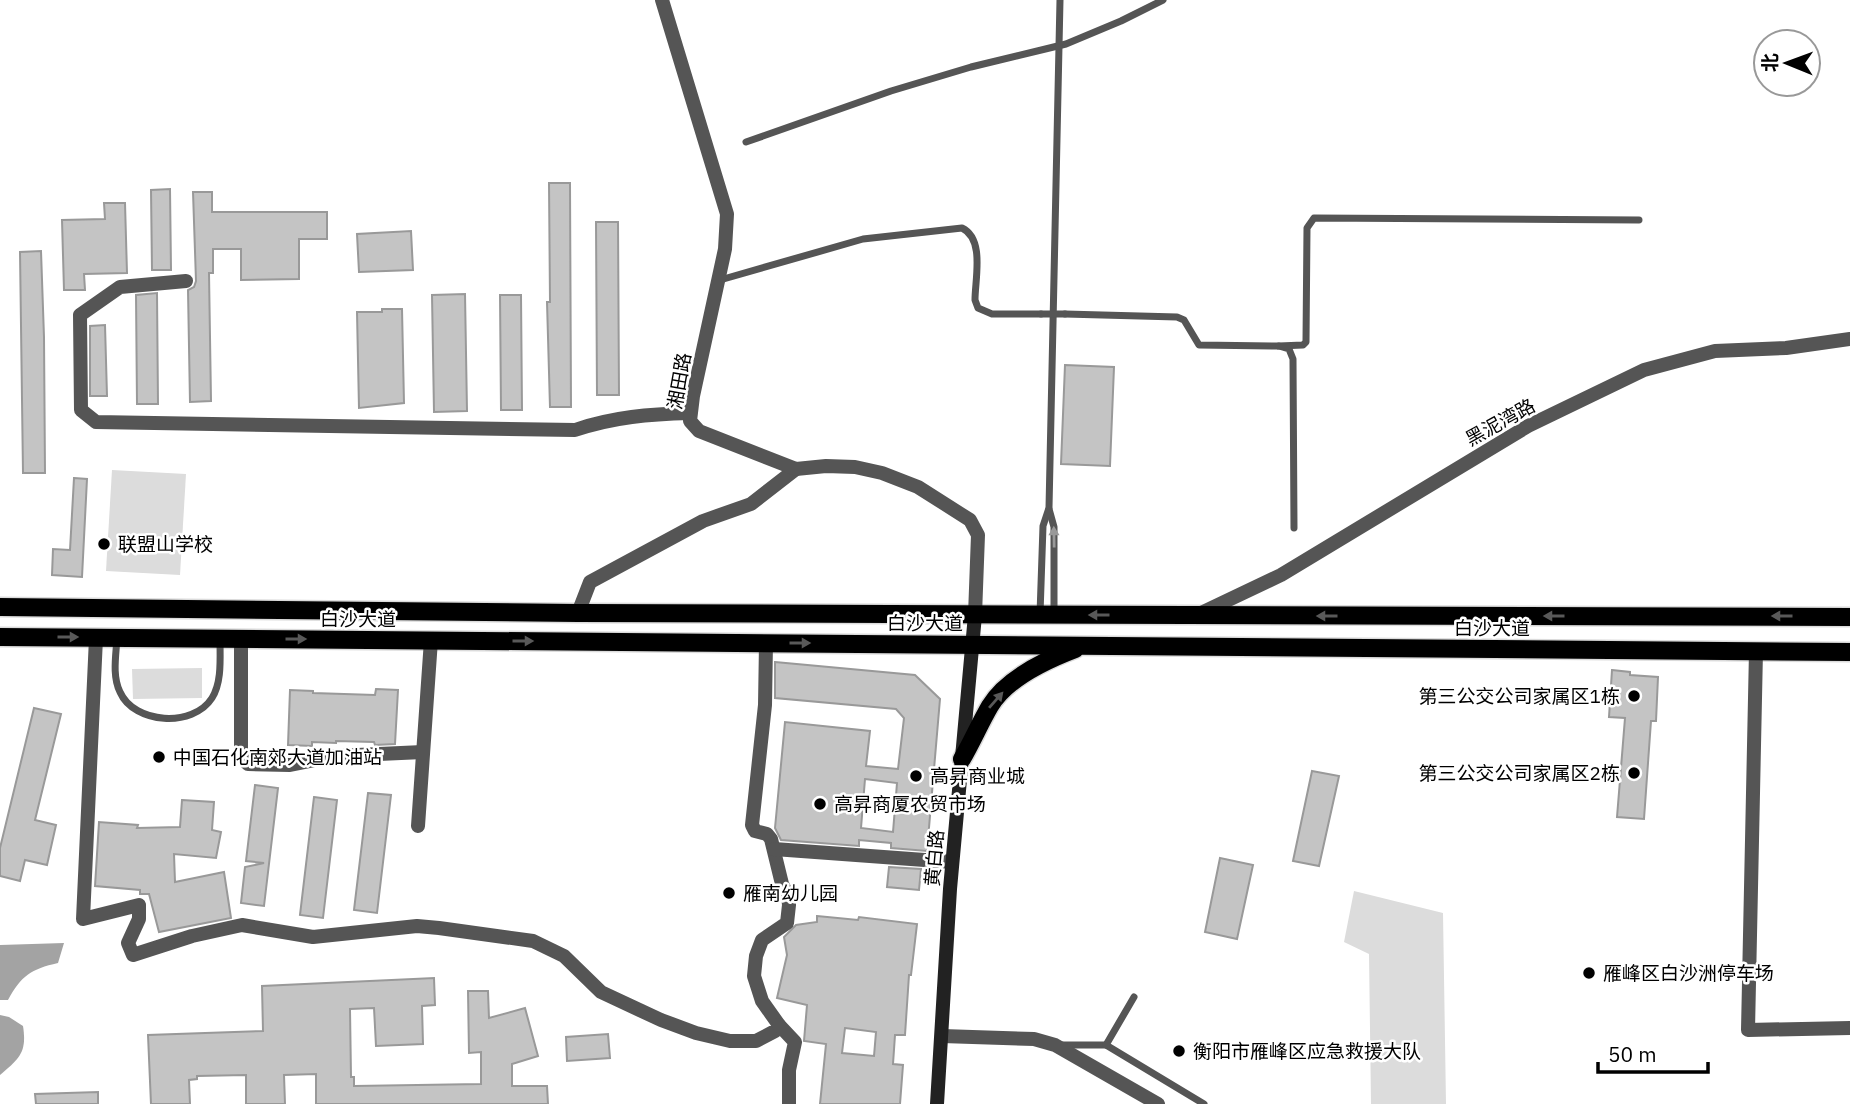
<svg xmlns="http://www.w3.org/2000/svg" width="1850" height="1104" viewBox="0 0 1850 1104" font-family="'IBM Plex Sans','Noto Sans SC',sans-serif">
  <rect width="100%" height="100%" fill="#fff"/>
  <!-- green -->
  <g fill="#dcdcdc">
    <path d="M112,470l74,4 -6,101 -74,-4z"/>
    <path d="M202,668v30l-69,1 -1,-30z"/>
    <path d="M1354,891l89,22 3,191h-75l-2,-150 -25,-12z"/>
  </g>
  <!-- water -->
  <g fill="#a3a3a3">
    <path d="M64,943l-6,20c-27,6 -37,13 -50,37h-8v-55z"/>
    <path d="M0,1015l9,2 14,9c4,26 -3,32 -23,49z"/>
  </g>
  <!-- building -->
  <g fill="#c4c4c4" stroke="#999" stroke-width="2" fill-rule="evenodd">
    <path d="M549,183h21l1,224h-21l-3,-105h3z"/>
    <path d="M170,189l1,81h-19l-1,-80z"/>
    <path d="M193,192h19v20h115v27h-28v40l-58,1v-31h-28v24h-4l2,128 -21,1 -2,-112 6,-3 2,-6z"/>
    <path d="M104,203h21l2,70 -43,1 1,16h-21l-2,-70 43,-1z"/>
    <path d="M596,222h22l1,173h-22z"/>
    <path d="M411,231l2,39 -54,2 -2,-38z"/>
    <path d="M41,251l3,86 1,136h-22l-3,-221z"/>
    <path d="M157,293l1,111h-21l-1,-109z"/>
    <path d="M465,294l2,117 -33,1 -2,-117z"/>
    <path d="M500,295h21l1,115h-21z"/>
    <path d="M382,309h20l2,94 -45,5 -2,-96h25z"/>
    <path d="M105,325l2,71h-17v-70z"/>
    <path d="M1065,365l49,2 -4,99 -49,-2z"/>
    <path d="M74,478l13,1 -5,98 -30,-2 1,-26 17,1z"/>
    <path d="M775,662l140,13 25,24 -13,152 -36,-3v-5l-32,-3v6l-78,-6 -6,-12 10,-106 85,9 -4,35 32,3 6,-51 -8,-9 -121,-11zM865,779l32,4 -4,49 -32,-4z"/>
    <path d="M1612,670l18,2v3l28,2 -2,44h-5l-7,98 -27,-2 8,-99 -16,-1z"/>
    <path d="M376,689l22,1 -3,54 -20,1 -1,-3 -38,-1v2l-24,-1v4l-24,-1 2,-55 23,1v2l62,2z"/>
    <path d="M34,708l27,6 -26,106 21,5 -9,40 -22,-5 -5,21 -20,-5v-28z"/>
    <path d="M1312,771l27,5 -20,90 -26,-5z"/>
    <path d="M255,785l23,3 -14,118 -23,-3 4,-36 19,-4 -18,-2z"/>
    <path d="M368,793l23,2 -14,118 -23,-3z"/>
    <path d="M314,797l23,3 -14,118 -23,-3z"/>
    <path d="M182,800l32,2 -2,28 9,2 -5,26 -42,-4 1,28 49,-10 7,46 -72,14 -10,-38h-9v-4l-45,-4 4,-64 39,3 -1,3 43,-1z"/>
    <path d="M1220,858l33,7 -16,74 -32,-7z"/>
    <path d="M889,867l32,2 -2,21 -32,-3z"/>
    <path d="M817,916l41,4 1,-3 58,7 -6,51h-2l-4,60h-10l-2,29 10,1 -3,39h-80l6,-60 -22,-3 3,-36 -30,-7 10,-43 -3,-18 12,-12 21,-3zM845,1028l31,4 -2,24 -32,-3z"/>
    <path d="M434,978l1,27 -13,1 1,38 -47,2 -2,-38 -24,1 1,68h3v9l127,-2v-32l-12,1 -1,-62h20l1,27 36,-10 13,48 -26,8v22h35l1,18h-232v-30l-32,1 1,29h-39v-29l-49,1v3l-8,1 1,24h-39l-3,-69 115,-4 -1,-45z"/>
    <path d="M608,1034l2,24 -43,3 -1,-24z"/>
    <path d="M98,1092v12h-62l-1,-10z"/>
  </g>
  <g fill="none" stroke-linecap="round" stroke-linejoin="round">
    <!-- primary casing -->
    <g stroke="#dbdbdb" stroke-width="21">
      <g id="primary">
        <path d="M0,607l578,6 1272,4"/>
        <path d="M0,637l1850,15"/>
        <path d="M962,759c10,-17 18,-36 28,-53 17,-28 56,-46 85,-57"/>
      </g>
    </g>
    <!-- service -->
    <g stroke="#555" stroke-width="7">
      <path d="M746,142l145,-51 80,-24 95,-23 55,-23 42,-21"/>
      <path d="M720,280l143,-41 99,-11c23,11 13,51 13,72l3,8 14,6h49"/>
      <path d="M1065,314l112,3 7,3 15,25 80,1 10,3 4,10 1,169"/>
      <path d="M1279,346l24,-1 3,-3 1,-114 7,-10 325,2"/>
      <path d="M1049,509l5,18v88"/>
      <path d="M1040,614l3,-88 6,-18 11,-508"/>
      <path d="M117,638c-1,17 -5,38 3,54 14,32 73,36 92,6 10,-16 8,-39 8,-58"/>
      <path d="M1063,1045h43l98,59"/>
      <path d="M1106,1045l28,-48"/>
    </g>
    <!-- minor -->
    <g stroke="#555" stroke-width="14">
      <path d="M186,281l-66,6 -40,28 1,95 15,12 479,8c38,-13 75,-16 115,-17"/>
      <path d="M578,613l12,-31 113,-61 48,-17 45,-35"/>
      <path d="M96,638l-13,281 56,-14v14l-11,24 5,12 59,-19 50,-11 71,12 104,-11 22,2 94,13 31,15 37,36 60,28 35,13 34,8h26l19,-10 4,-6 -17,-24 -8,-25 2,-20 6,-16 25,-17 2,-18 -1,-10 -6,-11 -11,-45 -4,-5 -12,-3 -3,-6 13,-120 1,-62"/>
      <path d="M241,639v112l1,7 6,6 42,1 45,-9 88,-4"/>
      <path d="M1756,651l-8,379 102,-2"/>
      <path d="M418,826l13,-186"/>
      <path d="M774,849l178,13"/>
      <path d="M779,1025l16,17 -6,28v34"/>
      <path d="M942,1036l92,3 21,6 103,59"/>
    </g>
    <!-- tertiary -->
    <g stroke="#555" stroke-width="14">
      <path d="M662,0l65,214 -2,35 -32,147 -3,25 9,10 97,38 30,-3 29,1 27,6 36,14 52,33 8,15 -3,80"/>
      <path d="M1201,613l80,-38 247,-149 116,-56 71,-19 71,-3 64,-9"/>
    </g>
    <!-- secondary -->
    <path stroke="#222" stroke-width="14" d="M937,1104l13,-215 25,-274"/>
    <!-- primary -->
    <use href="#primary" stroke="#000" stroke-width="18"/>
    <!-- service-bridge -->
    <path stroke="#555" stroke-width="7" d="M1041,314h24"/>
  </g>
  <!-- one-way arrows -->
  <defs><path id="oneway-solid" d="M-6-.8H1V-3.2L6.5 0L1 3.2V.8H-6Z" transform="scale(1.75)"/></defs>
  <use fill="#999" href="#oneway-solid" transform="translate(1054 537) rotate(-91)"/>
  <g fill="#595959">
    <use href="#oneway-solid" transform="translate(1099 615) rotate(-180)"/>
    <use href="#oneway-solid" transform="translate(1327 616) rotate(-180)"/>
    <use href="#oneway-solid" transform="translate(1554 616) rotate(-180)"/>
    <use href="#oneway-solid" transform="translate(1782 616) rotate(-180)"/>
    <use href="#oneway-solid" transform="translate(68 637)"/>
    <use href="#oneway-solid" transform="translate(296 639)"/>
    <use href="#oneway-solid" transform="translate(523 641)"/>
    <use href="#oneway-solid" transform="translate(800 643)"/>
    <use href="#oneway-solid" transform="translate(996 700) rotate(-49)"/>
  </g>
  <!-- markers -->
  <g fill="#000" stroke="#fff" stroke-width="2.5">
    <circle cx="104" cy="544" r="7"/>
    <circle cx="1634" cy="696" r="7"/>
    <circle cx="159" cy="757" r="7"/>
    <circle cx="1634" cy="773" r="7"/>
    <circle cx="916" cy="776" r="7"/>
    <circle cx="820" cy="804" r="7"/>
    <circle cx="729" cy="893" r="7"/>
    <circle cx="1589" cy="973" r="7"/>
    <circle cx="1179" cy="1051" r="7"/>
  </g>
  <g text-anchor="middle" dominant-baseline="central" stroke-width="5" stroke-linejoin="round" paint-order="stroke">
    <!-- street labels -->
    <g font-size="19" fill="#000" stroke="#fff">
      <text transform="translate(679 381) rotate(-80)">湘田路</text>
      <text transform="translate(1500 422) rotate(-29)">黑泥湾路</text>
      <text x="358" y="619">白沙大道</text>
      <text x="925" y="623">白沙大道</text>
      <text x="1492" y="628">白沙大道</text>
      <text transform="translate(934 858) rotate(-85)">黄白路</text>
    </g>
    <!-- poi labels -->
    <g font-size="19" fill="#000" stroke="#fff" text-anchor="start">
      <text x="118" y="544">联盟山学校</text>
      <text x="1620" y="696" text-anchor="end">第三公交公司家属区1栋</text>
      <text x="173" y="757">中国石化南郊大道加油站</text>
      <text x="1620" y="773" text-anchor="end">第三公交公司家属区2栋</text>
      <text x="930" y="776">高昇商业城</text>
      <text x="834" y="804">高昇商厦农贸市场</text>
      <text x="743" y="893">雁南幼儿园</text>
      <text x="1603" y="973">雁峰区白沙洲停车场</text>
      <text x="1193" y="1051">衡阳市雁峰区应急救援大队</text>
    </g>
  </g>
  <!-- north arrow -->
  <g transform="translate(1787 63) rotate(271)"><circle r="33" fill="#ffffff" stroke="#999999" stroke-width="2"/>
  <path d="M0-5L12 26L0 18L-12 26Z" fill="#000000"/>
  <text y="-10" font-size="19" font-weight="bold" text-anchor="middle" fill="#000000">北</text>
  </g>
  <!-- scale -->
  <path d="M1598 1062v10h110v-10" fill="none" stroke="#000000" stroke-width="3.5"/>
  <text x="1608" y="1062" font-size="21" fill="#000000" stroke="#ffffff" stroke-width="5" paint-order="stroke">50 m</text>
</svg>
